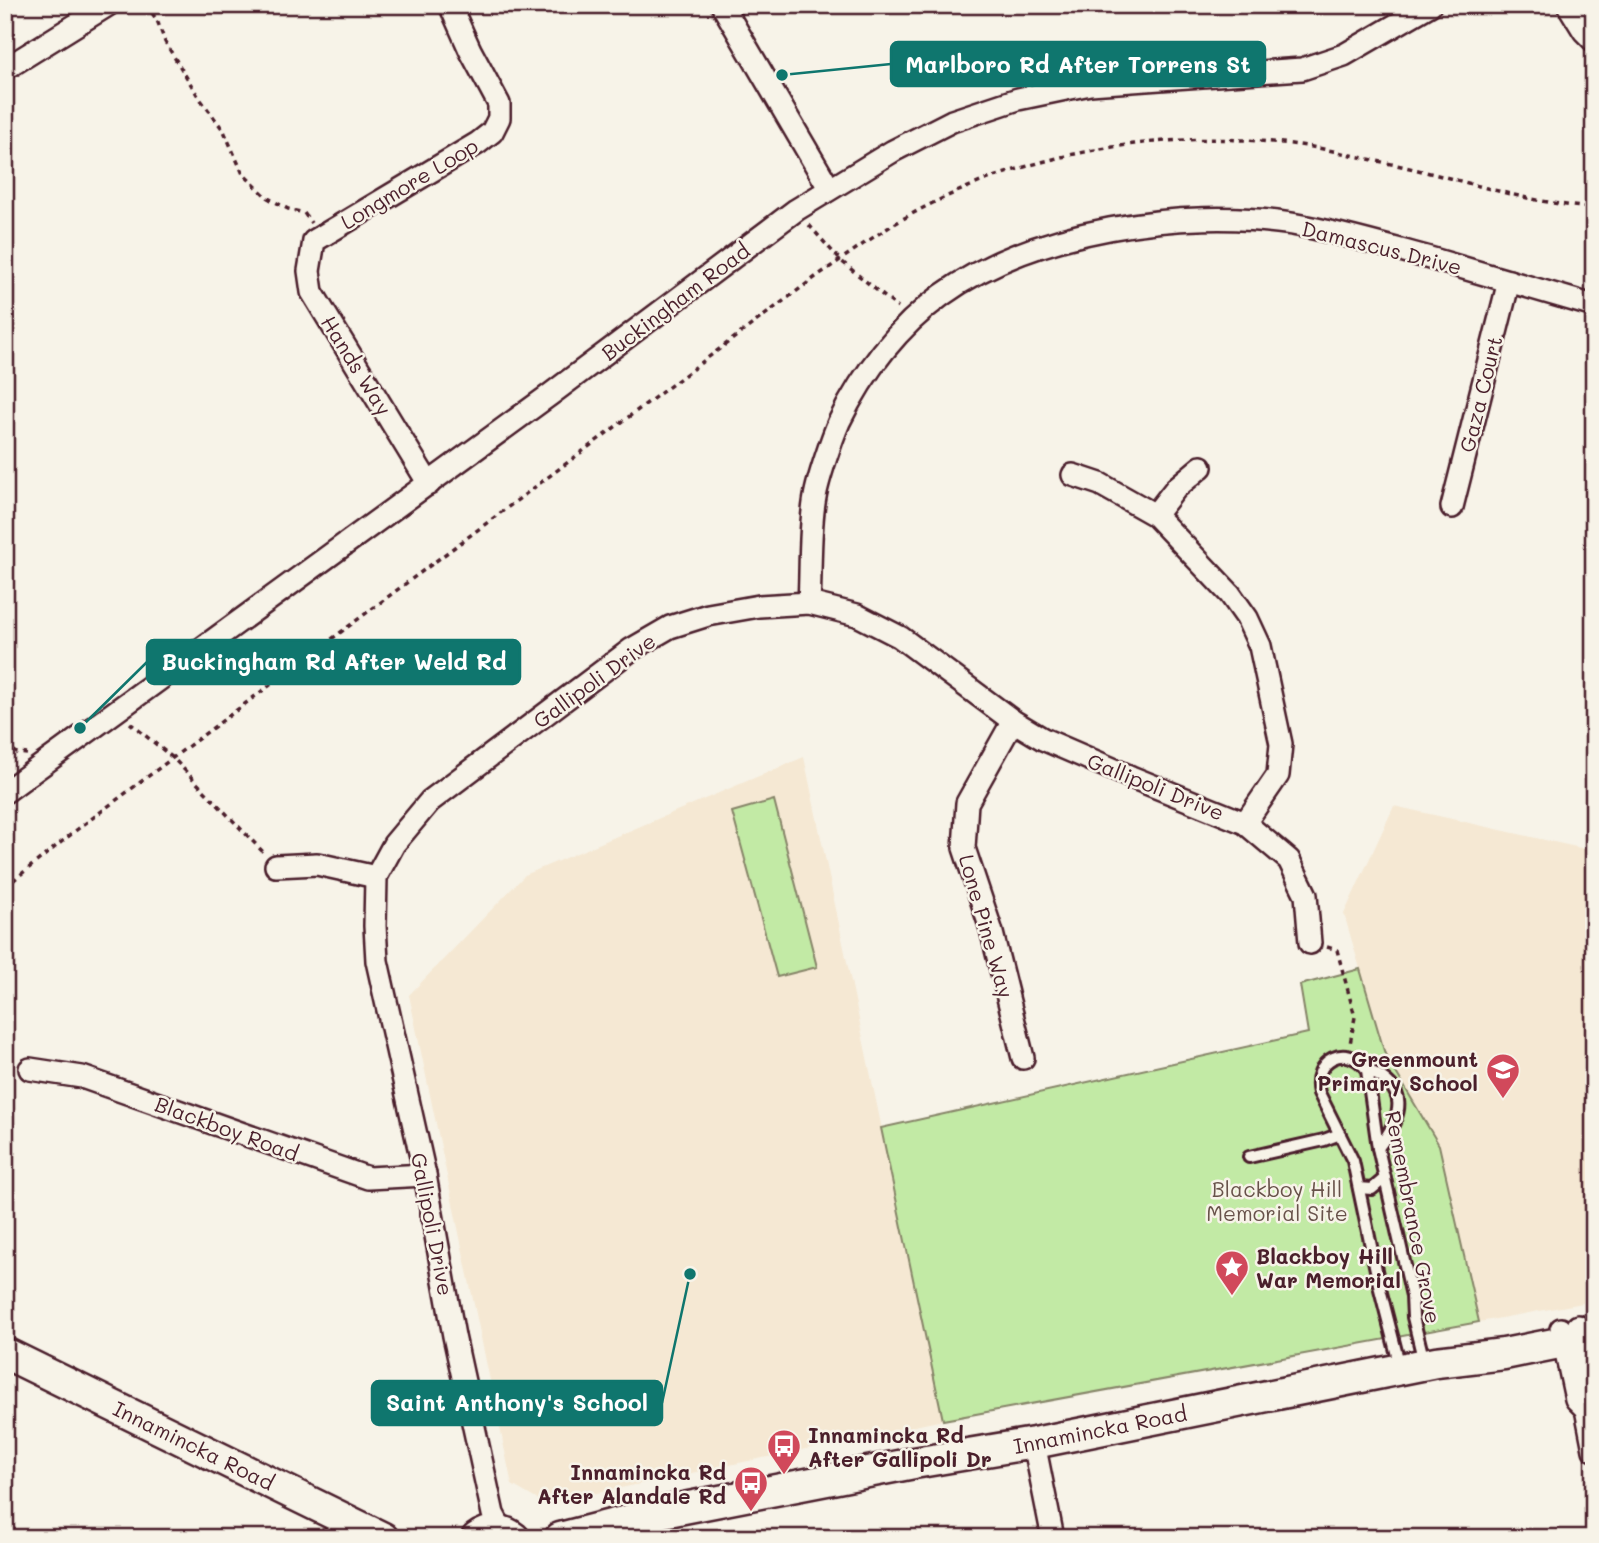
<svg xmlns="http://www.w3.org/2000/svg" width="1599" height="1543" viewBox="0 0 1599 1543" font-family="Mali,sans-serif">
  <rect width="100%" height="100%" fill="#f7f3e8"/>
  <filter id="ink" filterUnits="userSpaceOnUse"><feTurbulence type="fractalNoise" baseFrequency=".0143" numOctaves="2"/><feDisplacementMap in="SourceGraphic" scale="14" xChannelSelector="R" yChannelSelector="G"/><feConvolveMatrix kernelMatrix="1 2 1 2 8 2 1 2 1" color-interpolation-filters="sRGB"/></filter>
  <g filter="url(#ink)">
    <!-- built -->
    <g fill="#f5e8d3">
      <path d="M804,757l139,663 -398,84 -33,-19 -103,-490 116,-120z"/>
      <path d="M1394,806l200,45v450l-115,21 -40,-176 -54,-92 -41,-140z"/>
    </g>
    <!-- green -->
    <g fill="#c2eaa5" stroke="#868468" stroke-width="2">
      <path d="M774,800l43,167 -40,10 -45,-165z"/>
      <path d="M1360,969l25,85 54,91 40,177 -536,98 -62,-292 427,-95 -8,-48z"/>
    </g>
    <g fill="none" stroke-linecap="round" stroke-linejoin="round">
      <!-- service casing -->
      <g stroke="#4a1f2b" stroke-width="16">
        <g id="service">
          <path d="M1367,1070c44,18 36,46 11,78"/>
          <path d="M1249,1157l75,-17 16,-6"/>
          <path d="M1359,1188l13,1 13,-11"/>
          <path d="M1400,1367l-20,-78 -27,-128 -34,-68c-8,-33 28,-52 48,-23l11,78 34,148 1,21 11,45"/>
        </g>
      </g>
      <!-- minor casing -->
      <g stroke="#4a1f2b" stroke-width="26">
        <g id="minor">
          <path d="M722,5l107,183"/>
          <path d="M1568,5l16,26 10,10"/>
          <path d="M5,69l103,-64"/>
          <path d="M1073,475l27,9 55,31 75,79 17,24 13,28 21,98 -3,31 -33,48"/>
          <path d="M429,484l-117,-192 -3,-21 5,-30 164,-98 14,-11 7,-14v-14l-29,-54 -20,-45"/>
          <path d="M1452,507l57,-226"/>
          <path d="M1155,515l21,-27 25,-21"/>
          <path d="M809,603c2,-33 0,-74 6,-106 3,-18 17,-59 24,-75 24,-49 59,-95 103,-127 90,-65 242,-88 350,-71 46,8 90,21 134,33 56,16 112,33 168,49"/>
          <path d="M1013,721l-46,82 -3,45 27,81 32,129"/>
          <path d="M5,792l546,-398 245,-184 97,-59 59,-30 66,-22 72,-15 212,-15 42,-14 86,-50"/>
          <path d="M276,866l41,-2 59,13"/>
          <path d="M30,1069l52,8 286,101 57,-3"/>
          <path d="M1578,1326l12,69 -4,14 8,41"/>
          <path d="M1561,1329l15,70 10,10"/>
          <path d="M1034,1443l19,95"/>
          <path d="M502,1531l-9,-17 -39,-178 -29,-161 -48,-214 -2,-35 1,-49 18,-33 36,-43 202,-152 38,-22 38,-12 51,-9 50,-3 48,12 43,22 113,84 30,18 88,38 114,46 44,37 17,35 4,48"/>
        </g>
      </g>
      <!-- secondary casing -->
      <g stroke="#4a1f2b" stroke-width="35">
        <g id="secondary">
          <path d="M5,1353l378,185"/>
          <path d="M477,1538c12,-9 25,-10 37,0"/>
          <path d="M560,1538l98,-25 256,-50 120,-20 402,-81 68,-8 90,-18"/>
        </g>
      </g>
      <!-- path -->
      <g stroke="#4a1f2b" stroke-width="3.5" stroke-dasharray="5 5" stroke-linecap="butt">
        <path d="M146,5l11,15 8,22 33,54 26,35 19,43 25,24 20,11 16,4 7,10"/>
        <path d="M125,11l16,-6"/>
        <path d="M809,225l31,35 58,48"/>
        <path d="M130,723l43,35 92,96"/>
        <path d="M5,745l12,8 10,1"/>
        <path d="M5,887l74,-59 738,-552c28,-19 55,-39 84,-56 118,-68 263,-93 398,-75 30,4 59,12 88,18 69,14 136,40 207,45"/>
        <path d="M1327,947l10,3 18,67 -5,27"/>
      </g>
      <!-- service -->
      <use href="#service" stroke="#f7f3e8" stroke-width="10"/>
      <!-- minor -->
      <use href="#minor" stroke="#f7f3e8" stroke-width="21"/>
      <!-- secondary -->
      <use href="#secondary" stroke="#f7f3e8" stroke-width="30"/>
    </g>
  </g>
  <!-- icons -->
  <defs>
    <g id="school-pin" transform="scale(1.75)"><path d="M0 17L-7.5 6A9.5 9.5 0 1 1 7.5 6Z" fill="#d1495b" stroke="#f7f3e8"/><path d="M0-5L7-2L0 1L-7-2ZM-4 1L0 2.5L4 1V4Q0 6-4 4Z" fill="#fff"/></g>
    <g id="sight-pin" transform="scale(1.75)"><path d="M0 17L-7.5 6A9.5 9.5 0 1 1 7.5 6Z" fill="#d1495b" stroke="#f7f3e8"/><path d="M0-6L1.8-2.2L6-1.7L2.9 1.2L3.7 5.4L0 3.3L-3.7 5.4L-2.9 1.2L-6-1.7L-1.8-2.2Z" fill="#fff"/></g>
    <g id="bus-pin" transform="scale(1.75)"><path d="M0 17L-7.5 6A9.5 9.5 0 1 1 7.5 6Z" fill="#d1495b" stroke="#f7f3e8"/><path d="M-5-6H5V4H4V6H2V4H-2V6H-4V4H-5ZM-3.5-4V0h7V-4ZM-3.5 1.2v1.5H-2V1.2ZM2 1.2v1.5H3.5V1.2Z" fill="#fff"/></g>
  </defs>
  <g fill-rule="evenodd">
    <use href="#school-pin" x="1503" y="1070"/>
    <use href="#sight-pin" x="1232" y="1267"/>
    <use href="#bus-pin" x="784" y="1446"/>
    <use href="#bus-pin" x="751" y="1483"/>
  </g>
  <g text-anchor="middle" dominant-baseline="central" stroke-width="5" stroke-linejoin="round" paint-order="stroke">
    <!-- street labels -->
    <g font-size="21" fill="#4a1f2b" stroke="#f7f3e8">
      <text transform="translate(409 183) rotate(-31)">Longmore Loop</text>
      <text transform="translate(1382 247) rotate(14)">Damascus Drive</text>
      <text transform="translate(675 301) rotate(-37)">Buckingham Road</text>
      <text transform="translate(357 365) rotate(58)">Hands Way</text>
      <text transform="translate(1480 394) rotate(-76)">Gaza Court</text>
      <text transform="translate(594 680) rotate(-36)">Gallipoli Drive</text>
      <text transform="translate(1156 786) rotate(22)">Gallipoli Drive</text>
      <text transform="translate(987 926) rotate(74)">Lone Pine Way</text>
      <text transform="translate(227 1128) rotate(20)">Blackboy Road</text>
      <text transform="translate(1414 1217) rotate(79)">Remembrance Grove</text>
      <text transform="translate(433 1224) rotate(79)">Gallipoli Drive</text>
      <text transform="translate(1100 1429) rotate(-11)">Innamincka Road</text>
      <text transform="translate(194 1445) rotate(26)">Innamincka Road</text>
    </g>
    <!-- poi labels -->
    <g font-size="21" font-weight="bold" fill="#4a1f2b" stroke="#f7f3e8" text-anchor="end">
      <text x="1478" y="1058">Greenmount<tspan x="1478" dy="24">Primary School</tspan></text>
      <text x="1256" y="1255" text-anchor="start">Blackboy Hill<tspan x="1256" dy="24">War Memorial</tspan></text>
      <text x="808" y="1434" text-anchor="start">Innamincka Rd<tspan x="808" dy="24">After Gallipoli Dr</tspan></text>
      <text x="726" y="1471">Innamincka Rd<tspan x="726" dy="24">After Alandale Rd</tspan></text>
    </g>
    <!-- park labels -->
    <g font-size="21" fill="#68524a" stroke="#f7f3e8">
      <text x="1277" y="1188">Blackboy Hill<tspan x="1277" dy="24">Memorial Site</tspan></text>
    </g>
  </g>
  <!-- callouts -->
  <path fill="none" stroke="#0f766e" stroke-width="2.5" d="M782 75L891 64M80 728L147 662M690 1274L662 1403"/>
  <g fill="#0f766e" stroke="#f7f3e8" stroke-width="2.5">
    <circle cx="782" cy="75" r="7"/>
    <circle cx="80" cy="728" r="7"/>
    <circle cx="690" cy="1274" r="7"/>
  </g>
  <g fill="#0f766e" stroke="#0f766e" stroke-width="2.5">
    <rect x="891" y="42" width="374" height="44" rx="7"/>
    <rect x="147" y="640" width="373" height="44" rx="7"/>
    <rect x="372" y="1381" width="290" height="44" rx="7"/>
  </g>
  <g font-size="23" text-anchor="middle" font-weight="bold" fill="#fff">
    <text x="1078" y="73">Marlboro Rd After Torrens St</text>
    <text x="334" y="670">Buckingham Rd After Weld Rd</text>
    <text x="517" y="1411">Saint Anthony's School</text>
  </g>
  <!-- margin -->
  <rect width="1599" height="1543" fill="none" stroke="#f7f3e8" stroke-width="28"/>
  <rect x="14" y="14" width="1571" height="1515" fill="none" stroke="#4a1f2b" stroke-width="2.5" filter="url(#ink)"/>
</svg>
